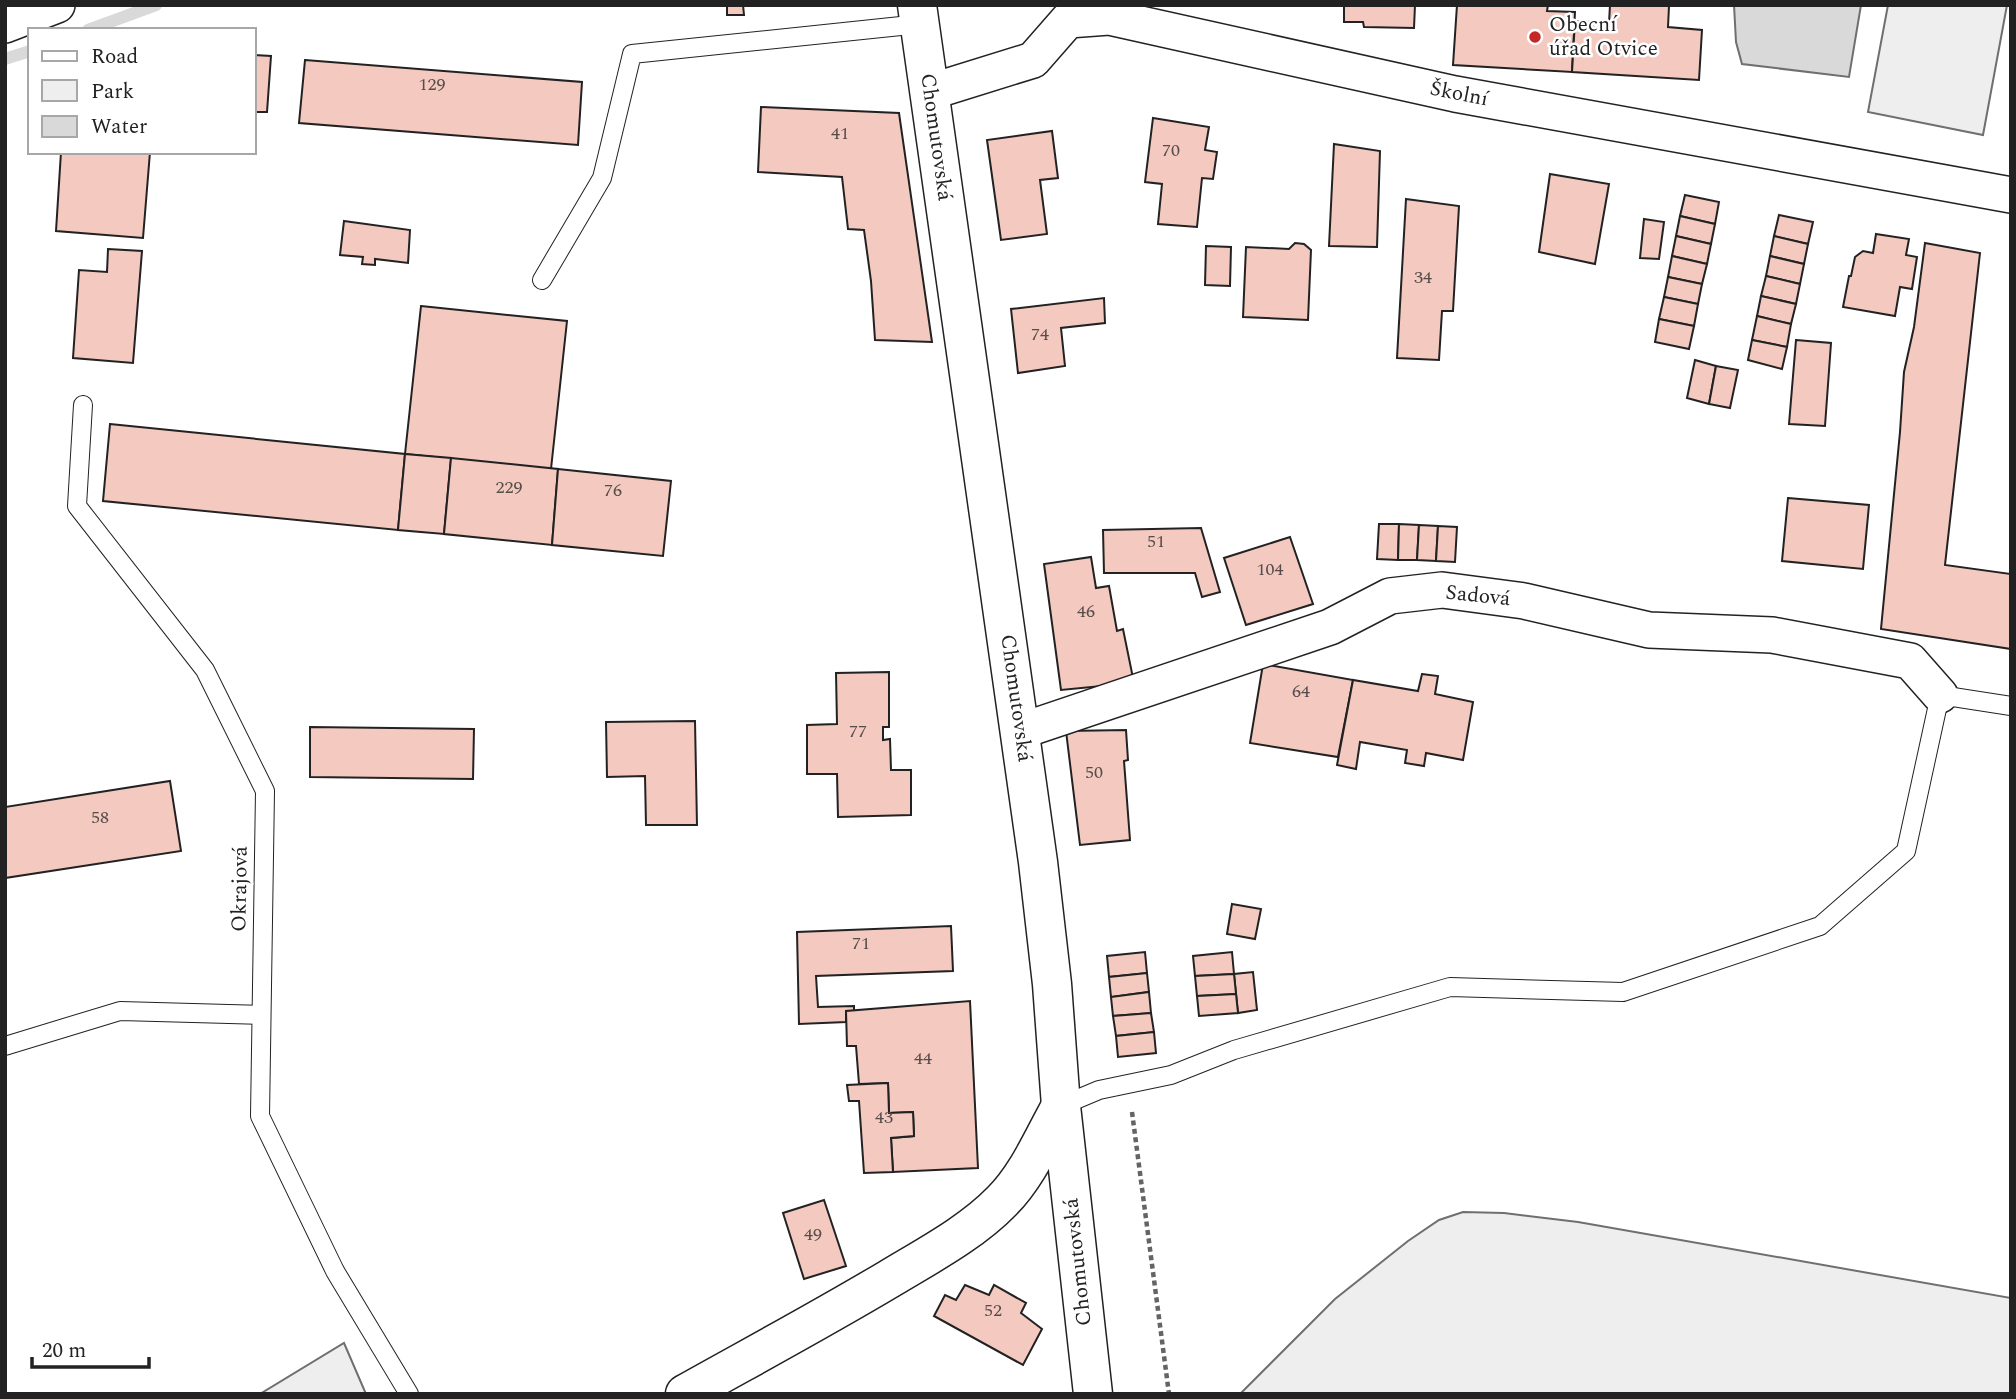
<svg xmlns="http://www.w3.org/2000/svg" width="2016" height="1399" viewBox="0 0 2016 1399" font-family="Spectral,serif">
  <rect width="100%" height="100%" fill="#fff"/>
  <!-- green -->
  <g fill="#eee" stroke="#6f6f6f" stroke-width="2">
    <path d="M1888,5h119l-24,130 -115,-23z"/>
    <path d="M1463,1212l41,1 74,9 433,76v96h-771l95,-95 73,-58 31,-21z"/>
    <path d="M344,1343l22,51h-106z"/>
  </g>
  <!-- water -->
  <path fill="#d9d9d9" stroke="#6f6f6f" stroke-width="2" d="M1734,5h127l-12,72 -107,-13 -6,-22z"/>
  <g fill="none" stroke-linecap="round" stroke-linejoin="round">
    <!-- stream -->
    <g stroke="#d9d9d9" stroke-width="12">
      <path d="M88,30l68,-25"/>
      <path d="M5,59l25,-8"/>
    </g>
  </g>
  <!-- building -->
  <g fill="#f3c9c0" stroke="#222" stroke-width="2">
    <path d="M727,5h16l1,10h-17z"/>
    <path d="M1344,5h71l-1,23 -50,-1 -1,-5h-19z"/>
    <path d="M1457,5h91l-1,6 28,1 -3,60 -119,-7z"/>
    <path d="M1610,5l59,1 -1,21 34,3 -3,50 -127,-8 3,-51 34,2z"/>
    <path d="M254,55l17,1 -4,56h-13z"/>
    <path d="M305,60l277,22 -4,63 -279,-22z"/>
    <path d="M761,107l138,6 33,229 -57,-2 -4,-59 -7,-51 -16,-1 -6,-52 -84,-5z"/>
    <path d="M1153,118l56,9 -4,23 12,2 -4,27 -11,-1 -5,49 -39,-3 4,-40 -17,-2z"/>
    <path d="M1052,131l6,47 -18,2 7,54 -46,6 -14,-100z"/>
    <path d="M1334,144l46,7 -3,96 -48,-1z"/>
    <path d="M61,152h89l-7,86 -87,-7z"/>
    <path d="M1550,174l59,10 -14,80 -56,-12z"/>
    <path d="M1685,195l34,7 -4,22 -35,-8z"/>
    <path d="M1406,199l53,7 -6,105h-11l-3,49 -42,-2z"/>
    <path d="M1779,215l34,7 -5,22 -34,-8z"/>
    <path d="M1680,216l35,8 -4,20 -35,-8z"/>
    <path d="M1644,219l20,3 -5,37 -19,-1z"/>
    <path d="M344,221l66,9 -2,33 -33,-4v6l-13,-1 1,-7 -23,-2z"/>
    <path d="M1876,234l33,5 -3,16 11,2 -5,32 -12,-2 -5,29 -52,-9 6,-31h2l4,-19 8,-6 10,2z"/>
    <path d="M1676,236l35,8 -4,20 -35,-8z"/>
    <path d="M1774,236l34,8 -4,20 -34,-8z"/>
    <path d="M1295,243l9,1 7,6 -3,70 -65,-3 3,-70 43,2z"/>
    <path d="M1925,243l55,10 -35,312 66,9v75l-130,-20 19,-197 4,-60 10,-45z"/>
    <path d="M1206,246l25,1 -1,39 -25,-1z"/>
    <path d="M108,249l34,2 -9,112 -60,-5 6,-88 28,2z"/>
    <path d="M1672,256l35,8 -5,20 -34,-7z"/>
    <path d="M1770,256l34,8 -4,20 -34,-8z"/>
    <path d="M1766,276l34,8 -4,20 -35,-8z"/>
    <path d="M1668,277l34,7 -4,20 -34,-7z"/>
    <path d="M1761,296l35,8 -5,20 -34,-8z"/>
    <path d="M1664,297l34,7 -4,22 -35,-7z"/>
    <path d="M1104,298l1,25 -44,5 4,38 -47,7 -7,-64z"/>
    <path d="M421,306l146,15 -16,148 -146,-15z"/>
    <path d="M1757,316l34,8 -4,23 -35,-7z"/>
    <path d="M1659,319l35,7 -5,23 -34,-7z"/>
    <path d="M1752,340l35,7 -5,22 -34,-9z"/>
    <path d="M1796,340l35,3 -6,83 -36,-2z"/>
    <path d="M1695,360l21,6 -7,38 -22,-6z"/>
    <path d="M1716,366l22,4 -8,38 -21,-4z"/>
    <path d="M110,424l295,30 -7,76 -295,-29z"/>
    <path d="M405,454l46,4 -7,76 -46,-4z"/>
    <path d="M451,458l107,11 -6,76 -108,-11z"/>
    <path d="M558,469l113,12 -8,75 -111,-11z"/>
    <path d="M1788,498l81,7 -6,64 -81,-8z"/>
    <path d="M1379,524h20l-1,36 -21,-1z"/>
    <path d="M1399,524l20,1 -2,35h-19z"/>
    <path d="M1419,525l19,1 -2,35 -19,-1z"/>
    <path d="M1438,526l19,1 -2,35 -19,-1z"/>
    <path d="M1201,528l19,64 -18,5 -7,-24h-91l-1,-43z"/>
    <path d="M1290,537l23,67 -67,21 -22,-67z"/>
    <path d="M1091,557l5,31 13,-2 8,45 6,-2 10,49 -31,8 -41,4 -17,-126z"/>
    <path d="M1263,664l90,16 -15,77 -88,-14z"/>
    <path d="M889,672v55h-6v13l7,-1 1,31h20v45l-73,2 -1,-43h-30v-49l30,-1 -1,-51z"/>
    <path d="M1422,674l16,2 -3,18 38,8 -10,58 -37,-7 -2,13 -19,-3 2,-13 -47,-8 -4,27 -19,-4 16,-85 65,11z"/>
    <path d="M695,721l2,104h-51l-1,-49 -38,1 -1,-55z"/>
    <path d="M310,727l164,2 -1,50 -163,-2z"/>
    <path d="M1126,730l2,30 -4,1 6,79 -50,5 -14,-114z"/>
    <path d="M170,781l11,70 -176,27v-71z"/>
    <path d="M1232,904l29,5 -6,30 -28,-5z"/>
    <path d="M951,926l2,45 -137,5 2,31 36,-1v5h-8v11l-47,2 -2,-92z"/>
    <path d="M1145,952l2,21 -38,4 -2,-21z"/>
    <path d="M1232,952l2,22 -39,2 -2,-20z"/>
    <path d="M1253,972l4,38 -19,3 -4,-39z"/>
    <path d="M1147,973l2,19 -38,5 -2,-20z"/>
    <path d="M1234,974l2,20 -39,2 -2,-20z"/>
    <path d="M1149,992l2,21 -38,3 -2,-19z"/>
    <path d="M1236,994l2,19 -39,3 -2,-20z"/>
    <path d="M970,1001l8,167 -85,4 -2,-34 23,-2 -1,-24 -24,1 -1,-30 -29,1 -3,-38h-9l-1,-35z"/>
    <path d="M1151,1013l3,19 -38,4 -3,-20z"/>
    <path d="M1154,1032l2,21 -38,4 -2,-21z"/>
    <path d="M888,1083l1,30 24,-1 1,24 -23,2 2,34 -29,1 -5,-72h-10l-2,-16z"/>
    <path d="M824,1200l22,66 -42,13 -21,-66z"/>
    <path d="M965,1285l24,10 5,-10 32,18 -5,10 21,16 -19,36 -89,-49 11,-21 11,5z"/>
  </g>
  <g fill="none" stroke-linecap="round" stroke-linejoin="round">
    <!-- lane casing -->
    <g stroke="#222" stroke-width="20">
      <g id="lane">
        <path d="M542,280l60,-102 30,-124 288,-30"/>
        <path d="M83,405l-6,101 128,164 60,121 -5,325 75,155 74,123"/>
        <path d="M5,1046l115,-35 141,4"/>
        <path d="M1061,1106l38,-16 72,-15 63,-25 216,-63 173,5 197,-66 86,-75 34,-156 71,11"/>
      </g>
    </g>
    <!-- street casing -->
    <g stroke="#222" stroke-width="38">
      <g id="street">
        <path d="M5,25l52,-20"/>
        <path d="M930,92l103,-32 35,-40 41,-3 346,77 556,101"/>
        <path d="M1021,731l309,-104 60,-31 52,-6 82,11 125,29 123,5 138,26 30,34"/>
      </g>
    </g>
    <!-- secondary casing -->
    <g stroke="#222" stroke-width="41">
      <g id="secondary">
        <path d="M917,5l121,857 14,122 9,122 32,288"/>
        <path d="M685,1394c68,-38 137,-75 204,-115 38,-23 82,-46 113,-78 26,-26 41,-63 59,-95"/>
      </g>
    </g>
    <!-- path -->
    <path stroke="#646464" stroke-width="4.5" stroke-dasharray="5 3.5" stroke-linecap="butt" d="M1132,1112l37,282"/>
    <!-- lane -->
    <use href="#lane" stroke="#fff" stroke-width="18"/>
    <!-- street -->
    <use href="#street" stroke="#fff" stroke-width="35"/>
    <!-- secondary -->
    <use href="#secondary" stroke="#fff" stroke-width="38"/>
  </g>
  <!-- markers -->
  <circle fill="#c62828" stroke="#fff" stroke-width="2.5" cx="1535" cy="37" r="7"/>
  <g text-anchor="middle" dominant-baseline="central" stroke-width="5" stroke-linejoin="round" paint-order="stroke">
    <!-- number labels -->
    <g font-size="18" fill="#564c4a">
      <text x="432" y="84">129</text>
      <text x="840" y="133">41</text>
      <text x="1171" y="150">70</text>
      <text x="1423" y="277">34</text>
      <text x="1040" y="334">74</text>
      <text x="509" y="487">229</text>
      <text x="613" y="490">76</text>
      <text x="1156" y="541">51</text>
      <text x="1270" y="569">104</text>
      <text x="1086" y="611">46</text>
      <text x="1301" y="691">64</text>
      <text x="858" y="731">77</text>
      <text x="1094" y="772">50</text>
      <text x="100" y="817">58</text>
      <text x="861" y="943">71</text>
      <text x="923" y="1058">44</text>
      <text x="884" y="1117">43</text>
      <text x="813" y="1234">49</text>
      <text x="993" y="1310">52</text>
    </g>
    <!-- poi labels -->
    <g font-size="21" fill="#222" stroke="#fff" text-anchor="start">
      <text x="1549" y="25">Obecní<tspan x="1549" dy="24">úřad Otvice</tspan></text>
    </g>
    <!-- street labels -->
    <g font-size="21" fill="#222" stroke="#fff">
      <text transform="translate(1459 94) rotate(11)">Školní</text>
      <text transform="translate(936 137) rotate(82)">Chomutovská</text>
      <text transform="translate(1478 596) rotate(6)">Sadová</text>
      <text transform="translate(1016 698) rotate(82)">Chomutovská</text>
      <text transform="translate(240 889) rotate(-89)">Okrajová</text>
      <text transform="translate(1078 1262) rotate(-96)">Chomutovská</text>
    </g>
  </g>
  <!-- border -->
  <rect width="2016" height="1399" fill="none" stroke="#222222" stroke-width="14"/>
  <!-- legend -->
  <rect x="28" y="28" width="228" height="126" fill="#ffffff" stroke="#a7a7a7" stroke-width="2"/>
  <rect x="42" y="51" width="35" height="10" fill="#ffffff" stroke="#a7a7a7" stroke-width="2"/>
  <text x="91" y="63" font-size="21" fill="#222222">Road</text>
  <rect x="42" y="80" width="35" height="21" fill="#eeeeee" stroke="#a7a7a7" stroke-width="2"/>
  <text x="91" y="98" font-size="21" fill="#222222">Park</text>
  <rect x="42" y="116" width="35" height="21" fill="#d9d9d9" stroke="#a7a7a7" stroke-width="2"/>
  <text x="91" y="133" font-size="21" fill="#222222">Water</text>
  <!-- scale -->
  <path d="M32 1357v10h117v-10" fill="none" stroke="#222222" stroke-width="3.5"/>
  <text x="42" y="1357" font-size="21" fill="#222222" stroke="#ffffff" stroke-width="5" paint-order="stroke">20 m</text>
</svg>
